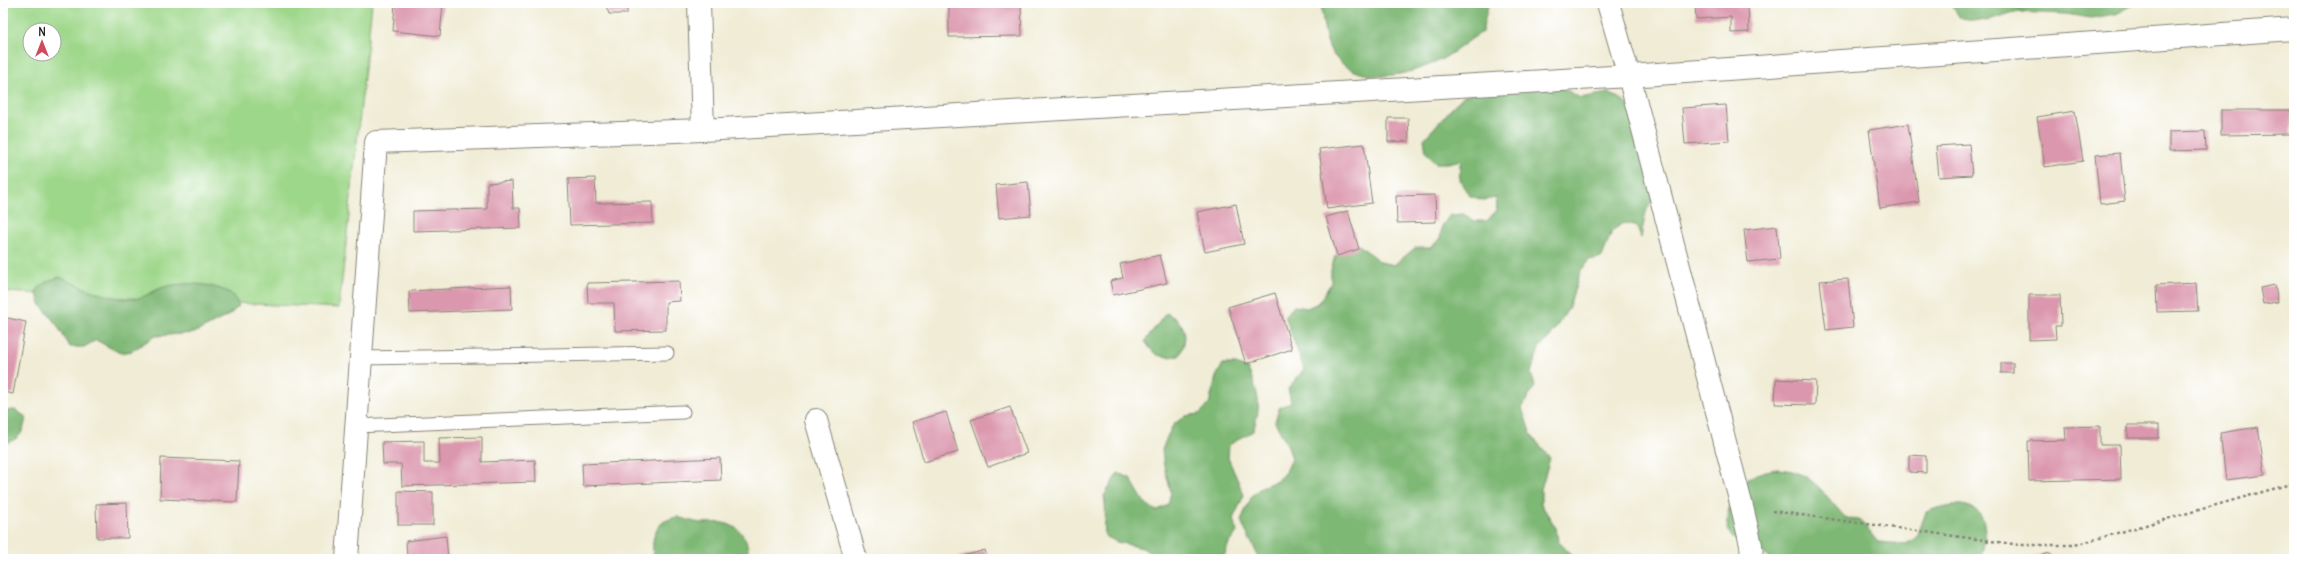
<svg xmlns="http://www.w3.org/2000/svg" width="2297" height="562" viewBox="0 0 2297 562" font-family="Delius,sans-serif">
  <rect width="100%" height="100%" fill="#fff"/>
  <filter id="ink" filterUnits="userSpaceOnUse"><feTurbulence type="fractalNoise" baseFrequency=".025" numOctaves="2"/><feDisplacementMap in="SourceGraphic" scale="8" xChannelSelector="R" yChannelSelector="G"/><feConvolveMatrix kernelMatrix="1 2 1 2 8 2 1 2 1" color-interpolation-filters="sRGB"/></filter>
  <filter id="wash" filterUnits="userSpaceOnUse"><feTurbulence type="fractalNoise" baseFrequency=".012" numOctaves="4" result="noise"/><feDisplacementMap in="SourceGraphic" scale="16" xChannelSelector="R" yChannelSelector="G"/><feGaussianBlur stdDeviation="0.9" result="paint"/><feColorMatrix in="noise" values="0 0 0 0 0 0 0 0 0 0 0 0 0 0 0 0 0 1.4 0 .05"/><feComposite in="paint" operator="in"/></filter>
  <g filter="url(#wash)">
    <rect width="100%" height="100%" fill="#f0ecd5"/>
    <!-- green -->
    <path fill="#9dd789" stroke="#5c7a52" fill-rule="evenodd" d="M3,3h369l-33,305 -336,-16zM30,30h24v24h-24z"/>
    <!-- forest -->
    <g fill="#7eb875" stroke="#4d6a48">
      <path d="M1321,3h166l1,3 -6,26c-15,9 -30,23 -46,30 -31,14 -73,24 -100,-4 -12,-13 -13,-39 -15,-55z"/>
      <path d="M1951,3h186l-21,11 -25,4 -25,-4 -52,-2 -28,9 -26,-3z"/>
      <path d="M1529,79l39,12 12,7 28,-5 13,6 11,9 23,89 -9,14 -5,27 -5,-13 -13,-2 -11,8 -10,26 -13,3 -8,10 -13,39 -18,28 -11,11 -8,25 4,13 -13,22 9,27 19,23 -9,31v15l15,24 2,13 17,18h-146c-15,-6 -24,-8 -38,0h-136l3,-3c-5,-13 -13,-23 -17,-36l11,-24 9,-9 16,-6 9,-10 6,-12 -4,-13 -13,-24 4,-14 12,-6 -3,-13 16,-20 -19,-53 9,-10 13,2 12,-5 12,-20v-13l4,-14 24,-11 21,17 14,3 21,-17h15l10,-9 2,-13 8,-11 13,-1 12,7h12l10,-11 -1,-12 -12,2 -14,-4c-10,-13 -13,-19 -9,-36l-13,3h-13l-9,-11 -2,-13 39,-43z"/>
      <path d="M59,277c24,10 50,23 76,22 9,-1 18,-8 26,-11 21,-7 50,-5 69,5 4,2 6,9 9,13l-10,9 -35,18 -39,3 -23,15 -12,2 -24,-13 -12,7h-14l-13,-22 -17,-21 -4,-13 10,-9z"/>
      <path d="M1166,313c21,10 23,23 13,43 -19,2 -24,1 -34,-15z"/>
      <path d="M1223,364h13l12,5c11,26 14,35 5,62l-24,14 -1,13 16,37 -11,24 4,13 -8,11 -6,16h-66l-14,-11 -26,-6 -12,-6c-1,-14 2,-26 -1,-40l14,-23 12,5 14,24 12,9 12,-6 3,-13 -7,-26 -2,-16 5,-13 6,-12 12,-9 14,-2 10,-10 7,-27z"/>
      <path d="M15,410l11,7c-3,17 -6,22 -23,27v-33z"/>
      <path d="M1778,469c33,1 45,24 65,46 4,5 12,3 17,6 5,4 13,16 18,21l28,2 11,-7 9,-25c45,-18 70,-2 54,47h-209c-6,-4 -14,-12 -20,-14 -8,-2 -13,-1 -19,-8 -14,-17 4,-50 19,-60 8,-5 18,-7 27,-8z"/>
      <path d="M677,517c8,2 16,5 24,6 7,0 15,-1 22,0 18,3 28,19 24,36h-92c-4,-11 -3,-28 7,-36 4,-3 10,-5 15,-6z"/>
    </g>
    <g id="blocks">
      <!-- building -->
      <g fill="#db97ad">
        <path d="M395,3h48l-3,33 -47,-5z"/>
        <path d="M605,3h22v11h-18z"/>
        <path d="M949,3h72l1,33 -73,1z"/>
        <path d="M1695,3h53l1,29 -18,1v-16l-35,2z"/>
        <path d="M1726,105l3,36 -44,3 -3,-36z"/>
        <path d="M2221,110h70v24l-70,1z"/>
        <path d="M2075,111l8,50 -38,6 -8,-50z"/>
        <path d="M1388,118h20l1,23 -21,1z"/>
        <path d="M1908,124l11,78 -39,6 -11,-78z"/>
        <path d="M2205,131l1,19 -37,1v-19z"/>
        <path d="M1364,144l8,59 -45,6 -8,-60z"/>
        <path d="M1969,144l3,31 -33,2 -3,-31z"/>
        <path d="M2120,153l5,48 -25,3 -5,-49z"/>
        <path d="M595,178l1,25 56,-1 1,21 -83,2 -2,-46z"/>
        <path d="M512,181l1,27h7l1,20 -108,3v-20l74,-2v-26z"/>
        <path d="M1028,182l3,33 -32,3 -3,-33z"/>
        <path d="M1435,195l1,27 -39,1 -1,-27z"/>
        <path d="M1236,204l8,40 -39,8 -8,-40z"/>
        <path d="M1348,211l11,38 -22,7 -11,-39z"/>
        <path d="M1777,226l3,33 -32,3 -4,-32z"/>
        <path d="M1160,255l7,28 -54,12 -3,-14 13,-3 -3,-14z"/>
        <path d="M1848,279l5,48 -27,3 -6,-49z"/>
        <path d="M679,281l1,20 -14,1v28l-51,1 -1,-28h-26l-1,-20z"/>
        <path d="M2196,283l2,28 -41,1 -1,-27z"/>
        <path d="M2275,285l3,17 -15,2 -3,-16z"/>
        <path d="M511,286l1,23 -102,4 -1,-22z"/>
        <path d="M1275,293l17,56 -46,15 -18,-57z"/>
        <path d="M2029,295h31l1,31h-6l1,13 -27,1z"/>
        <path d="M3,317l23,5 -13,72 -10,-2z"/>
        <rect x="2001" y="363" width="12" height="10"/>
        <path d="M1776,379l40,2 -1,24 -40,-1z"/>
        <path d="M1010,407l17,46 -39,14 -17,-47z"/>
        <path d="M946,412l12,40 -34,10 -12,-40z"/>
        <rect x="2128" y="425" width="31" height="13"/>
        <path d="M2100,426v19h20l1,34 -92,2 -1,-40 38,-1 -1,-13z"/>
        <path d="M2258,427l7,48 -39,5 -6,-47z"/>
        <path d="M482,437v25l53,-2 1,22 -134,4 -1,-22h-18l-1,-22 42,-1v22h16l-1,-25z"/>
        <path d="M1909,455l17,1v17l-17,-1z"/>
        <path d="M161,458l78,3 -2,41 -77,-3z"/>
        <path d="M720,458l1,22 -138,6 -1,-22z"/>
        <path d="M398,491l35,1v33h-35z"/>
        <path d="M127,503l1,35h-31l-1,-34z"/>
        <path d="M446,536l2,23h-41l-1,-18z"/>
        <path d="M985,550l3,9h-35z"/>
        <path d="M2050,553l2,6h-22v-1z"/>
      </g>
    </g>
  </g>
  <g filter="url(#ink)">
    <use href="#blocks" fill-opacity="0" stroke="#868478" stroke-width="1"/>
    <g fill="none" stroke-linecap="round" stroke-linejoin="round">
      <!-- lane casing -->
      <g stroke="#868478" stroke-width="15">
        <g id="lane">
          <path d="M361,358l306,-5"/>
          <path d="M356,426l327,-14"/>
        </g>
      </g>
      <!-- street casing -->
      <g stroke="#868478" stroke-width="24">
        <g id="street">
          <path d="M699,3l4,127"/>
          <path d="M1608,3l21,73 113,431 9,38 1,14"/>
          <path d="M816,420l40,139"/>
          <path d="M347,559l29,-417 327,-12 926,-54 665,-47"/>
        </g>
      </g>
      <!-- path -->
      <path stroke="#868478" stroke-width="2.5" stroke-dasharray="3 3" stroke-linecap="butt" d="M1772,511l248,34h55l219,-62"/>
      <!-- lane -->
      <use href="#lane" stroke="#fff" stroke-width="13"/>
      <!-- street -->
      <use href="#street" stroke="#fff" stroke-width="22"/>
    </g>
  </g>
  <!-- margin -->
  <rect width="2297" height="562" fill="none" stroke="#fff" stroke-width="16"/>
  <!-- north arrow -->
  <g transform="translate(42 42)"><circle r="19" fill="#ffffff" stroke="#a4a4a4"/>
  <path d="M0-3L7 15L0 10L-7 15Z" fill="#d1495b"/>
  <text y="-6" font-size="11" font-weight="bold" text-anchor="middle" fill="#1c1c1c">N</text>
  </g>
</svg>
